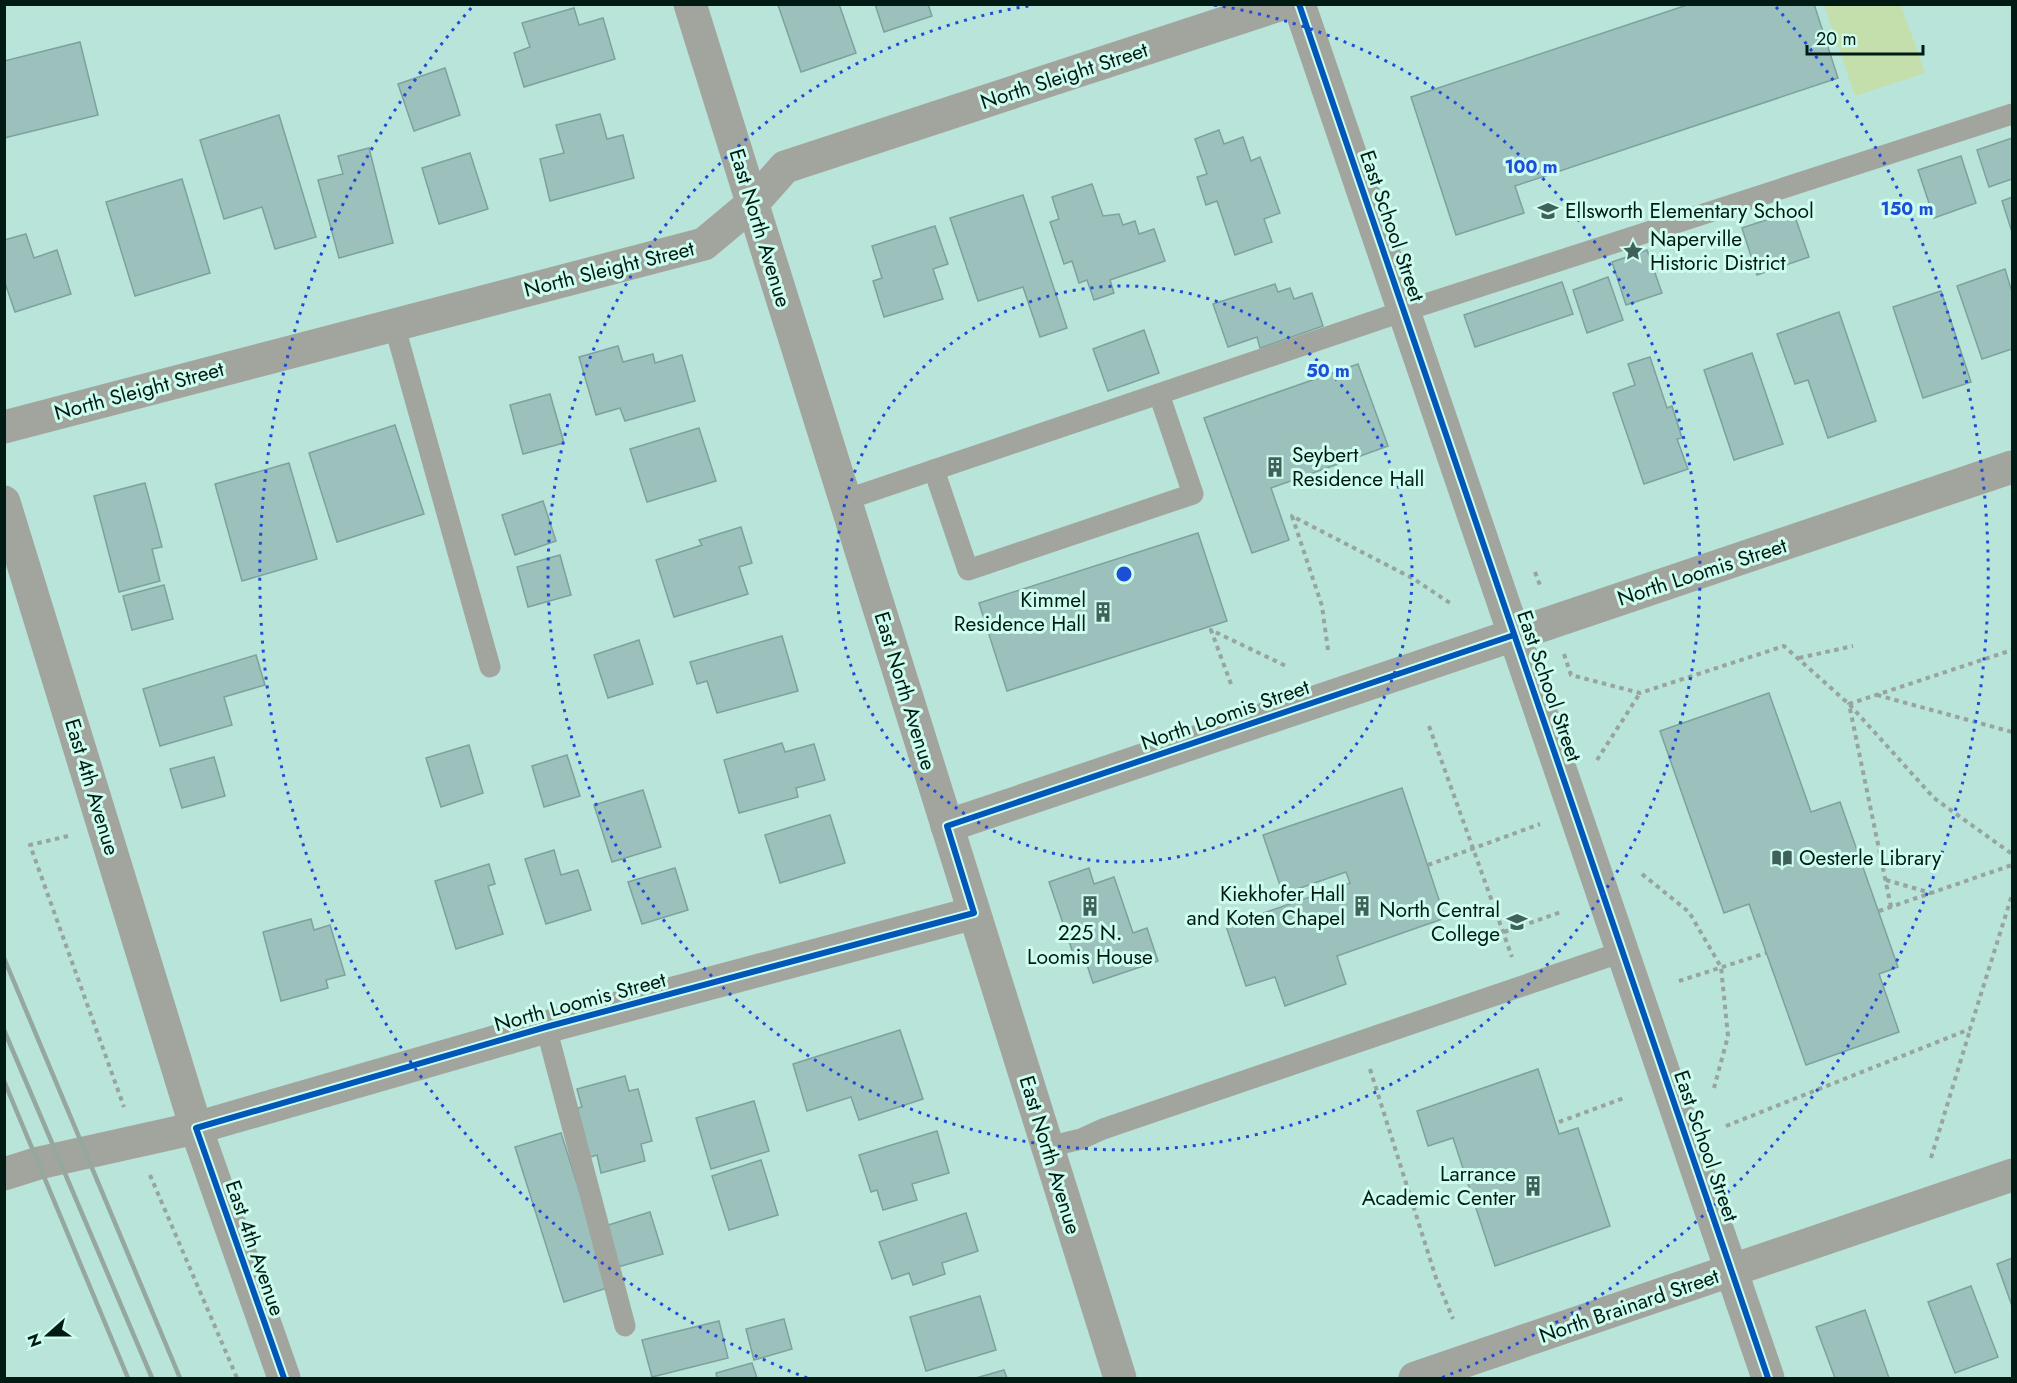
<svg xmlns="http://www.w3.org/2000/svg" width="2017" height="1383" viewBox="0 0 2017 1383" font-family="Jost,sans-serif">
  <rect width="100%" height="100%" fill="#b8e4d9"/>
  <!-- green -->
  <path fill="#c4dfac" d="M1824,5h77l24,68 -70,23z"/>
  <!-- building -->
  <g fill="#9cc0bb" stroke="#7da29d" stroke-width="1.5">
    <path d="M839,4l17,49 -55,19 -23,-67z"/>
    <path d="M875,4h53l4,12 -48,16z"/>
    <path d="M1690,4h124l24,74 -323,108 9,27 -68,22 -45,-138z"/>
    <path d="M574,8l5,17 24,-7 12,41 -91,28 -10,-34 16,-6 -8,-24z"/>
    <path d="M80,42l18,73 -94,23v-77z"/>
    <path d="M445,68l15,47 -46,16 -16,-47z"/>
    <path d="M600,114l7,25 16,-4 11,43 -84,23 -10,-42 24,-6 -8,-28z"/>
    <path d="M279,115l37,122 -41,12 -13,-42 -38,12 -24,-79z"/>
    <path d="M1219,130l5,14 19,-7 8,24 9,-4 20,56 -16,6 8,23 -37,13 -18,-54 -11,4 -9,-28 10,-3 -12,-35z"/>
    <path d="M2012,138v41l-23,8 -12,-37z"/>
    <path d="M369,148l24,95 -54,15 -21,-78 25,-6 -5,-18z"/>
    <path d="M470,153l18,56 -49,15 -17,-56z"/>
    <path d="M1961,156l15,47 -42,15 -16,-48z"/>
    <path d="M182,179l28,94 -75,23 -29,-94z"/>
    <path d="M1092,184l11,32 16,-2 4,11 12,-4 4,13 15,-5 11,32 -55,19 4,13 -20,7 -7,-20 -8,3 -7,-22 -8,3 -14,-42 9,-3 -7,-22z"/>
    <path d="M1023,195l44,133 -27,9 -17,-50 -45,14 -28,-83z"/>
    <path d="M2012,197v35l-10,-31z"/>
    <path d="M1793,211l16,46 -52,18 -15,-47z"/>
    <path d="M935,226l13,38 -15,5 10,30 -59,18 -11,-36 9,-3 -10,-32z"/>
    <path d="M26,234l8,24 23,-8 14,44 -56,18 -11,-32v-40z"/>
    <path d="M1647,250l15,43 -36,12 -14,-43z"/>
    <path d="M2005,269l7,23v57l-30,10 -25,-73z"/>
    <path d="M1608,277l15,43 -36,13 -14,-43z"/>
    <path d="M1562,282l11,32 -98,33 -11,-32z"/>
    <path d="M1275,284l3,8 12,-4 4,11 18,-6 11,33 -63,22 -3,-11 -29,10 -15,-43z"/>
    <path d="M1941,291l30,91 -48,16 -30,-91z"/>
    <path d="M1839,312l37,109 -48,17 -20,-58 -13,4 -18,-50z"/>
    <path d="M1144,330l15,43 -51,18 -15,-42z"/>
    <path d="M618,346l5,16 30,-8 2,9 27,-8 13,46 -70,20 -5,-13 -24,7 -17,-58z"/>
    <path d="M1752,353l31,91 -49,16 -30,-90z"/>
    <path d="M1650,357l17,51 5,-2 10,32 -5,1 11,30 -44,15 -31,-91 22,-8 -7,-21z"/>
    <path d="M1358,364l30,82 -117,42 18,52 -37,13 -48,-135z"/>
    <path d="M550,394l14,49 -41,11 -13,-49z"/>
    <path d="M395,425l29,89 -87,28 -28,-89z"/>
    <path d="M699,428l17,53 -69,21 -17,-53z"/>
    <path d="M289,463l28,96 -75,22 -27,-97z"/>
    <path d="M145,483l17,64 -10,2 8,32 -41,11 -25,-96z"/>
    <path d="M543,501l13,40 -41,14 -13,-40z"/>
    <path d="M741,527l11,36 -13,4 9,27 -74,23 -18,-57 46,-15 -3,-5z"/>
    <path d="M1198,533l29,88 -220,70 -28,-88z"/>
    <path d="M560,555l11,40 -43,12 -11,-40z"/>
    <path d="M164,585l9,34 -41,11 -9,-34z"/>
    <path d="M782,636l16,55 -81,22 -10,-32 -10,3 -7,-22z"/>
    <path d="M639,640l14,44 -45,14 -14,-43z"/>
    <path d="M256,655l9,30 -41,12 8,28 -72,21 -17,-57z"/>
    <path d="M1769,693l42,119 29,-10 58,165 -19,7 20,58 -93,33 -57,-161 -25,9 -64,-182z"/>
    <path d="M782,743l3,9 29,-8 11,36 -29,8 2,9 -59,16 -15,-53z"/>
    <path d="M469,745l14,48 -42,14 -15,-49z"/>
    <path d="M567,755l13,41 -36,11 -12,-41z"/>
    <path d="M214,757l11,39 -43,12 -12,-39z"/>
    <path d="M1402,788l43,130 -108,38 9,28 -61,22 -10,-29 -29,9 -20,-60 124,-43 -4,-11 -63,22 -20,-59z"/>
    <path d="M643,790l18,57 -49,15 -18,-57z"/>
    <path d="M830,815l15,48 -65,20 -15,-48z"/>
    <path d="M554,850l7,25 17,-5 13,40 -45,14 -21,-65z"/>
    <path d="M489,864l6,20 -7,2 15,48 -47,15 -21,-68z"/>
    <path d="M675,868l13,42 -46,14 -14,-42z"/>
    <path d="M1089,868l5,16 20,-7 19,56 14,-5 11,33 -65,22 -11,-33 -9,3 -24,-71z"/>
    <path d="M311,919l3,11 16,-5 15,50 -19,5 2,8 -47,13 -18,-69z"/>
    <path d="M900,1030l23,69 -64,21 -8,-23 -44,14 -14,-47z"/>
    <path d="M1538,1069l21,65 19,-6 32,98 -115,40 -42,-128 -25,8 -11,-35z"/>
    <path d="M625,1076l4,15 9,-2 14,52 -11,3 4,17 -44,12 -4,-18 -10,3 -13,-49 8,-2 -5,-18z"/>
    <path d="M754,1101l15,50 -58,18 -15,-51z"/>
    <path d="M937,1131l12,42 -37,11 5,16 -34,10 -6,-20 -6,2 -12,-37z"/>
    <path d="M561,1133l49,154 -46,15 -49,-155z"/>
    <path d="M761,1160l17,55 -49,15 -17,-54z"/>
    <path d="M650,1212l13,42 -45,13 -13,-41z"/>
    <path d="M966,1213l12,38 -36,12 3,11 -32,11 -4,-12 -17,6 -13,-37z"/>
    <path d="M2012,1258v48l-15,-42z"/>
    <path d="M1971,1286l27,71 -43,16 -27,-71z"/>
    <path d="M980,1296l16,54 -70,21 -16,-54z"/>
    <path d="M1865,1310l24,68h-54l-19,-51z"/>
    <path d="M784,1319l8,30 -38,11 -8,-31z"/>
    <path d="M719,1321l9,37 -76,19 -10,-37z"/>
    <path d="M752,1363l5,15h-40l-1,-5z"/>
    <path d="M1004,1370l3,8h-31z"/>
  </g>
  <g fill="none" stroke-linecap="round" stroke-linejoin="round">
    <!-- path -->
    <g stroke="#98a49d" stroke-width="4" stroke-dasharray="4.5 4.5" stroke-linecap="butt">
      <path d="M1535,572l6,16"/>
      <path d="M1328,650l-6,-44 -30,-90 122,63 39,26"/>
      <path d="M1564,654l7,21 69,18 144,-47 65,58 85,94 78,56"/>
      <path d="M1799,658l54,-12"/>
      <path d="M1231,684l-20,-54 75,36"/>
      <path d="M1877,695l135,37"/>
      <path d="M1429,726l83,231"/>
      <path d="M1597,760l43,-67"/>
      <path d="M68,836l-38,9 94,262"/>
      <path d="M1428,865l112,-41"/>
      <path d="M1642,874l47,38 32,55 7,69 -14,52"/>
      <path d="M1886,880l45,13"/>
      <path d="M1891,907l-42,-203 163,-54"/>
      <path d="M1879,911l133,-46"/>
      <path d="M1504,932l57,-20"/>
      <path d="M1679,981l87,-28"/>
      <path d="M1370,1069l66,209 17,41"/>
      <path d="M1559,1122l65,-24"/>
      <path d="M1726,1126l244,-97 42,-134"/>
      <path d="M1931,1158l39,-128"/>
      <path d="M150,1175l87,203"/>
    </g>
    <!-- lane -->
    <g stroke="#a2a59d" stroke-width="21">
      <path d="M394,324l96,343"/>
      <path d="M934,470l34,100 225,-76 -34,-100"/>
      <path d="M845,500l559,-189 608,-197"/>
      <path d="M546,1027l79,299"/>
      <path d="M1048,1147l33,-8 22,-10 519,-177"/>
    </g>
    <!-- street -->
    <g stroke="#a2a59d" stroke-width="33">
      <path d="M690,4l430,1374"/>
      <path d="M1299,4l469,1374"/>
      <path d="M4,427l700,-183 49,-41 32,-36 497,-163"/>
      <path d="M4,502l192,626 88,250"/>
      <path d="M947,826l1065,-359"/>
      <path d="M4,1174l35,-11 157,-35 350,-101 428,-114"/>
      <path d="M1415,1378l597,-203"/>
    </g>
    <!-- rail -->
    <g stroke="#95a79e" stroke-width="4.5">
      <path d="M4,958l176,420"/>
      <path d="M4,1030l148,348"/>
      <path d="M4,1081l124,297"/>
    </g>
    <!-- cycleway casing -->
    <g stroke="#cefcef" stroke-width="10">
      <g id="cycleway">
        <path d="M1299,4l469,1374"/>
        <path d="M284,1378l-88,-250 350,-101 428,-114 -27,-87 567,-191"/>
      </g>
    </g>
    <!-- cycleway -->
    <use href="#cycleway" stroke="#0057b8" stroke-width="6"/>
  </g>
  <!-- distance rings -->
  <g fill="none" stroke="#1d4ed8" stroke-width="3" stroke-dasharray="3 6">
    <circle cx="1124" cy="574" r="288"/>
    <path d="M1214 5A576 576 0 1 1 1034 5"/>
    <path d="M807 1378A864 864 0 0 1 472 7M1776 7A864 864 0 0 1 1441 1378"/>
  </g>
  <!-- icons -->
  <defs>
    <g id="school-bare" transform="scale(1.62)"><path d="M0-5L7-2L0 1L-7-2ZM-4 1L0 2.5L4 1V4Q0 6-4 4Z" fill="#406159" stroke="#cefcef" stroke-width="2.5" paint-order="stroke"/></g>
    <g id="sight-bare" transform="scale(1.62)"><path d="M0-6L1.8-2.2L6-1.7L2.9 1.2L3.7 5.4L0 3.3L-3.7 5.4L-2.9 1.2L-6-1.7L-1.8-2.2Z" fill="#406159" stroke="#cefcef" stroke-width="2.5" paint-order="stroke"/></g>
    <g id="building-bare" transform="scale(1.62)"><path d="M-4-6H4V6H1V3H-1V6H-4ZM-2.5-4.3h1.7v1.8h-1.7ZM.8-4.3h1.7v1.8H.8ZM-2.5-1h1.7V.8h-1.7ZM.8-1h1.7V.8H.8Z" fill="#406159" stroke="#cefcef" stroke-width="2.5" paint-order="stroke"/></g>
    <g id="library-bare" transform="scale(1.62)"><path d="M-6-4Q-3-5.5-.7-3.5V5Q-3 3-6 4ZM6-4Q3-5.5 .7-3.5V5Q3 3 6 4Z" fill="#406159" stroke="#cefcef" stroke-width="2.5" paint-order="stroke"/></g>
    <g id="university-bare" transform="scale(1.62)"><path d="M0-5L7-2L0 1L-7-2ZM-4 1L0 2.5L4 1V4Q0 6-4 4Z" fill="#406159" stroke="#cefcef" stroke-width="2.5" paint-order="stroke"/></g>
  </defs>
  <g fill-rule="evenodd">
    <use href="#school-bare" x="1548" y="211"/>
    <use href="#sight-bare" x="1633" y="251"/>
    <use href="#building-bare" x="1275" y="467"/>
    <use href="#building-bare" x="1103" y="612"/>
    <use href="#library-bare" x="1782" y="858"/>
    <use href="#building-bare" x="1090" y="906"/>
    <use href="#building-bare" x="1362" y="906"/>
    <use href="#university-bare" x="1517" y="922"/>
    <use href="#building-bare" x="1533" y="1186"/>
  </g>
  <g text-anchor="middle" dominant-baseline="central" stroke-width="6" stroke-linejoin="round" paint-order="stroke">
    <!-- street labels -->
    <g font-size="21" fill="#001b14" stroke="#cefcef">
      <text transform="translate(1064 76) rotate(-18)">North Sleight Street</text>
      <text transform="translate(1392 226) rotate(71)">East School Street</text>
      <text transform="translate(760 228) rotate(73)">East North Avenue</text>
      <text transform="translate(609 269) rotate(-14)">North Sleight Street</text>
      <text transform="translate(139 391) rotate(-15)">North Sleight Street</text>
      <text transform="translate(1702 572) rotate(-18)">North Loomis Street</text>
      <text transform="translate(1549 686) rotate(71)">East School Street</text>
      <text transform="translate(905 691) rotate(73)">East North Avenue</text>
      <text transform="translate(1225 715) rotate(-19)">North Loomis Street</text>
      <text transform="translate(92 787) rotate(73)">East 4th Avenue</text>
      <text transform="translate(580 1002) rotate(-15)">North Loomis Street</text>
      <text transform="translate(1706 1146) rotate(71)">East School Street</text>
      <text transform="translate(1050 1155) rotate(73)">East North Avenue</text>
      <text transform="translate(255 1248) rotate(71)">East 4th Avenue</text>
      <text transform="translate(1629 1306) rotate(-19)">North Brainard Street</text>
    </g>
    <!-- poi labels -->
    <g font-size="21" fill="#001b14" stroke="#cefcef" text-anchor="start">
      <text x="1565" y="211">Ellsworth Elementary School</text>
      <text x="1650" y="239">Naperville<tspan x="1650" dy="24">Historic District</tspan></text>
      <text x="1292" y="455">Seybert<tspan x="1292" dy="24">Residence Hall</tspan></text>
      <text x="1086" y="600" text-anchor="end">Kimmel<tspan x="1086" dy="24">Residence Hall</tspan></text>
      <text x="1799" y="858">Oesterle Library</text>
      <text x="1345" y="894" text-anchor="end">Kiekhofer Hall<tspan x="1345" dy="24">and Koten Chapel</tspan></text>
      <text x="1500" y="910" text-anchor="end">North Central<tspan x="1500" dy="24">College</tspan></text>
      <text x="1090" y="933" text-anchor="middle">225 N.<tspan x="1090" dy="24">Loomis House</tspan></text>
      <text x="1516" y="1174" text-anchor="end">Larrance<tspan x="1516" dy="24">Academic Center</tspan></text>
    </g>
  </g>
  <circle cx="1124" cy="574" r="9" fill="#1d4ed8" stroke="#cefcef" stroke-width="3"/>
  <g font-size="18" text-anchor="middle" font-weight="bold" fill="#1d4ed8" stroke="#cefcef" stroke-width="6" stroke-linejoin="round" paint-order="stroke">
    <text x="1531" y="173">100 m</text>
    <text x="1907" y="215">150 m</text>
    <text x="1328" y="377">50 m</text>
  </g>
  <!-- border -->
  <rect width="2017" height="1383" fill="none" stroke="#001b14" stroke-width="12"/>
  <!-- north arrow -->
  <g transform="translate(48 1335) rotate(249)" stroke="#cefcef" stroke-width="4.5" paint-order="stroke">
  <path d="M0-4.5L10 22L0 15L-10 22Z" fill="#001b14"/>
  <text y="-9" font-size="16" font-weight="bold" text-anchor="middle" fill="#001b14">N</text>
  </g>
  <!-- scale -->
  <path d="M1807 45v9h116v-9" fill="none" stroke="#001b14" stroke-width="3"/>
  <text x="1816" y="45" font-size="18" fill="#001b14" stroke="#cefcef" stroke-width="4.5" paint-order="stroke">20 m</text>
</svg>
